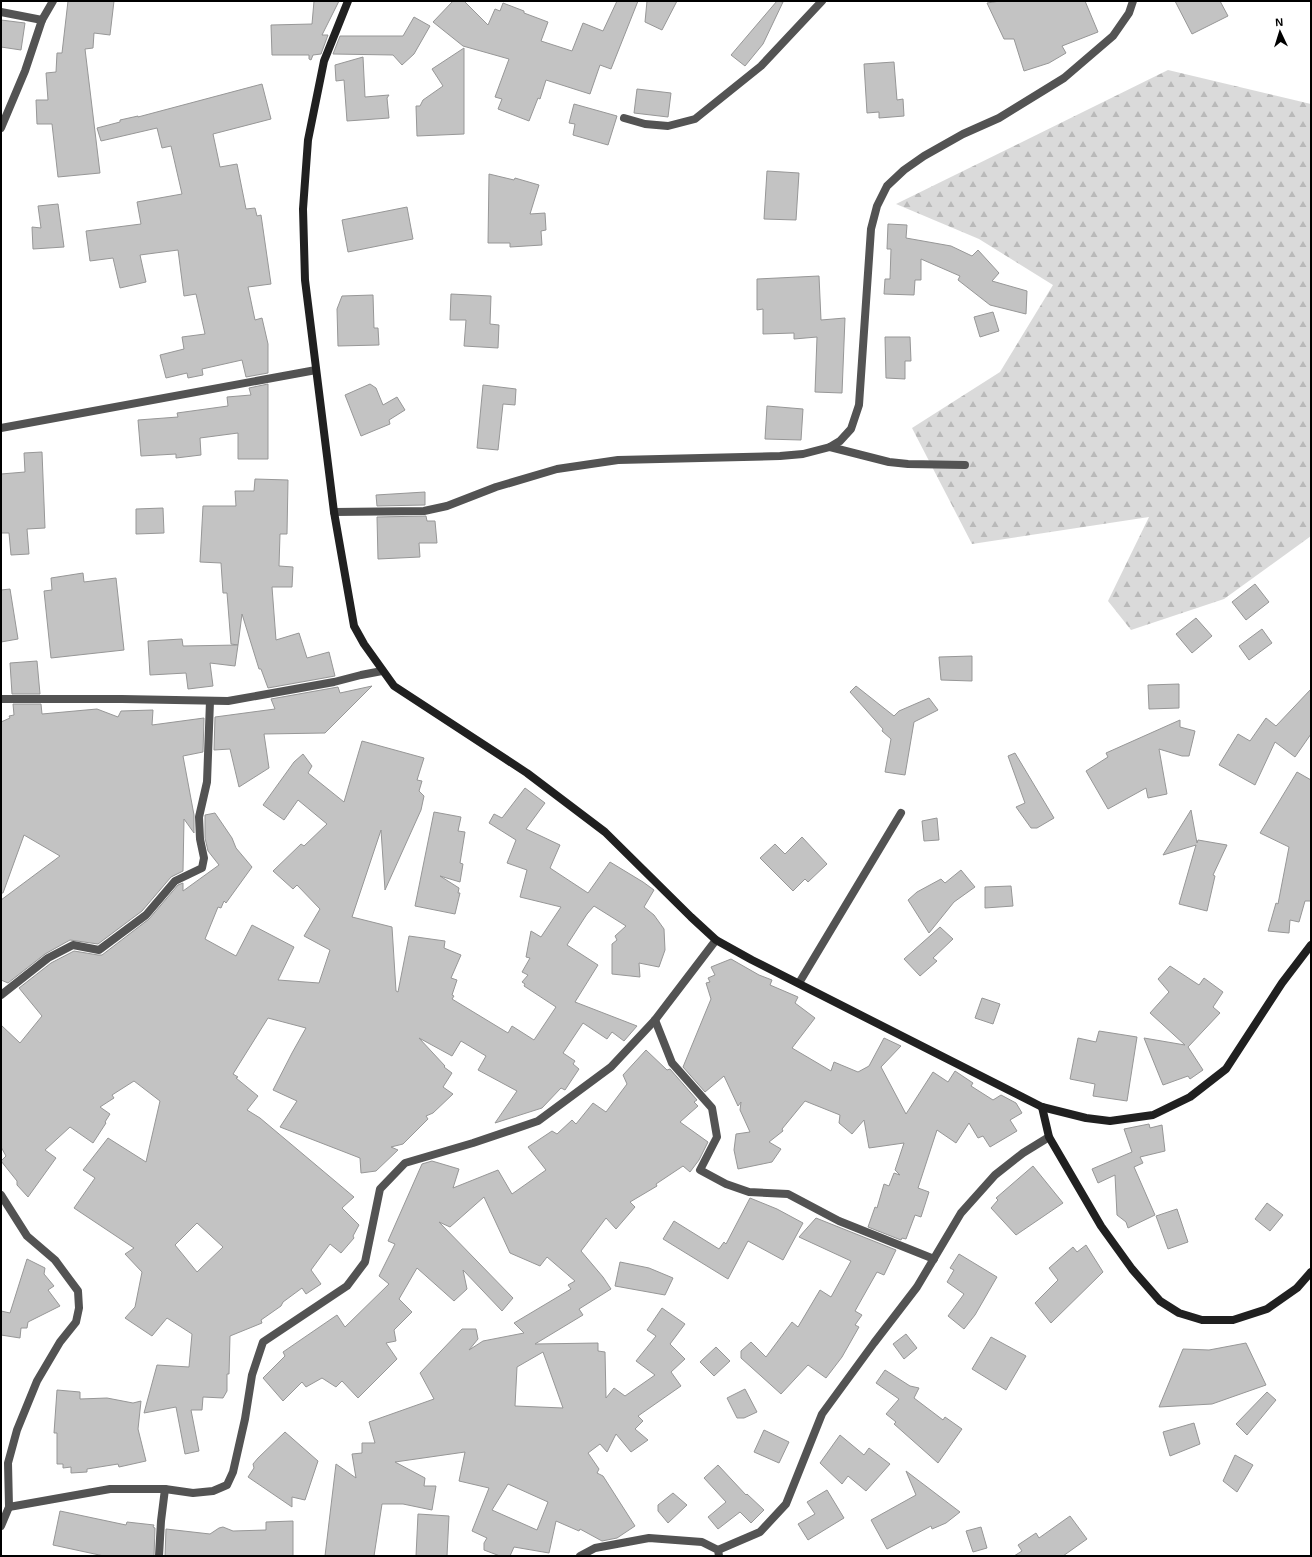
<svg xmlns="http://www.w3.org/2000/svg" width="1312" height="1557" viewBox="0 0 1312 1557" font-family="Arial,sans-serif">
  <defs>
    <pattern id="forest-firs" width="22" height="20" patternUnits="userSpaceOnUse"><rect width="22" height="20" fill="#dadada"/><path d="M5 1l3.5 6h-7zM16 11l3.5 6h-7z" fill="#b9b9b9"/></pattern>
  </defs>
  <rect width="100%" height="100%" fill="#fff"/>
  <!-- forest -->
  <path fill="url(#forest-firs)" d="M1168,70l143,34v432l-87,63 -93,31 -23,-29 41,-84 -177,27 -60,-116 88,-56 53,-87 -74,-46 -83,-35z"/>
  <!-- building -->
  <g fill="#c3c3c3" stroke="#979797" fill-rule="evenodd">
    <path d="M68,1h46l-4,34 -16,-2 -1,15 -8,1 15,124 -42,4 -6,-53h-15l-1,-24h12l-2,-27 10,-1 1,-19h5z"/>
    <path d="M314,1h25l-17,34h6l-7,19 -8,1 -2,5 -2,-1v-4h-37l-1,-30 41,-1z"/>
    <path d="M453,1h11l24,24 7,-16 5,2 3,-8 21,8v2l24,9 -7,19 31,10 11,-28 20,8 14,-30h21l-27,68 -11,-4 -10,29 -44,-14 -6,19 -2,-1 -9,23 -31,-12 4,-10 -7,-2 14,-38 -46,-13 -30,-24z"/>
    <path d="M647,1h30l-15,29 -17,-8z"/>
    <path d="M777,1l6,1 -20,42 -18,22 -14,-11z"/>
    <path d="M1000,1h85l13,31 -36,14 4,7 -17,10 -25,8 -10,-32h-10l-17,-36z"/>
    <path d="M1175,1h45l8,15 -36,18z"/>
    <path d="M414,17l16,9 -16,28 -12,11 -9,-10 -60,-1 7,-18h63z"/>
    <path d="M1,20l24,3 -4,27 -20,-3z"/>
    <path d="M464,48v86l-47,2 -1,-30h4l3,-6 20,-14 -11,-17z"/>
    <path d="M363,57l2,40 24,-2 -2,3 2,20 -42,3 -3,-41 -8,1 -1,-16z"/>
    <path d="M894,62l3,38 6,-1 1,17 -25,2v-6l-12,1 -3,-49z"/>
    <path d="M262,84l9,35 -58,15 7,33 17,-3 9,45 9,-1 2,8 4,-1 10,69 -23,3 7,33 7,-2 6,26v29l-22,4 -4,-17 -40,9 1,6 -15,3 -1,-5 -21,5 -6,-23 24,-6 -2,-12 23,-3 -9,-40 -12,2 -6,-46 -38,5 6,27 -26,6 -7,-30 -23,3 -4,-30 55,-7 -4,-22 45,-8 -11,-48 -9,2 -5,-20 -56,13 -4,-13 23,-6v-2l18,-4v1z"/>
    <path d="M637,89l34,4 -3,24 -34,-4z"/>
    <path d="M574,104l43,12 -9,29 -35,-10 2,-11 -6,-1z"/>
    <path d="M767,171l32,2 -3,47 -32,-1z"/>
    <path d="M489,174l25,6 1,-2 24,7 -9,29 15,-1 1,17 -5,1 1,14 -32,2v-4h-22z"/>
    <path d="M58,204l6,43 -31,2 -1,-22 9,1 -3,-22z"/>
    <path d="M407,207l6,32 -65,13 -6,-32z"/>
    <path d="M888,224l19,1 -1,13 45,8 21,10 6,-6 21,23 -7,8 35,10 -1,23 -36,-9 -32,-25 2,-4 -39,-17v21h-6l-1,15 -30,-1 1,-15h5l1,-30h-4z"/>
    <path d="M819,276l2,44 24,-2 -3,75 -27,-1 2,-55 -23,2v-6l-31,1v-25l-6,1v-31z"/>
    <path d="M451,294l40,2 -1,28 9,1 -1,23 -34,-2 2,-26h-16z"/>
    <path d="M373,295l1,33h4l1,17 -41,1 -1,-37 5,-13z"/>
    <path d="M993,312l6,19 -19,6 -6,-20z"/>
    <path d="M885,337h25l1,24h-6v18l-19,-1z"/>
    <path d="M268,384v75h-30v-26l-38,5 1,17 -25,3v-4l-35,2 -3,-36 40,-3 -1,-4 51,-7 -1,-9 24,-2 -2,-7z"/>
    <path d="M370,384l6,4 7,17 14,-8 8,13 -16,10 1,4 -29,12 -16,-41z"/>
    <path d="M483,385l33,4 -1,16 -12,-1 -5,46 -21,-2z"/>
    <path d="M767,406l36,3 -2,31 -36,-1z"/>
    <path d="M42,452l3,76 -18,1 2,25 -18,1 -2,-22h-8v-59l24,-2 -1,-19z"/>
    <path d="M255,479l33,1 -1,54h-7l-1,32 14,1 -1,20h-20l4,53 23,-7 8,25 22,-6 6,24 -67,12 -7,-19h-2l-17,-55 -4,31 -7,-1 -4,-51h-4l-2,-30 -21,-1 3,-56h33l-1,-15h19z"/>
    <path d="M425,492v13l-48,1 -1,-11z"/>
    <path d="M163,508l1,25 -28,1v-25z"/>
    <path d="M426,516l1,5h8l2,22h-18l1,14 -42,2 -1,-42z"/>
    <path d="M83,573l1,9 32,-4 8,72 -73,8 -7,-67 8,-1 -1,-12z"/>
    <path d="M1255,584l14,18 -23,18 -14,-18z"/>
    <path d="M10,589l8,50 -17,3v-52z"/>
    <path d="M1196,618l16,18 -20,17 -16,-19z"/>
    <path d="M1262,629l10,14 -23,17 -10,-14z"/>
    <path d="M182,639l1,7 55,-1 -3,21 -25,-3 3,23 -25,3 -2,-16 -36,2 -2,-34z"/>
    <path d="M972,656v25l-31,-1 -2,-23z"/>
    <path d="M37,661l3,33h-28l-2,-31z"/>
    <path d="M1179,684v24l-30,1 -1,-24z"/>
    <path d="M372,686l-47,47 -61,1 5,34 -30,19 -9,-38 -16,1 1,-33 60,-8 -4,-10 67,-12 2,6z"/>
    <path d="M856,686l38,30 5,-5 30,-13 9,12 -24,12 -9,53 -20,-3 6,-33 -9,-8 1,-2 -33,-37z"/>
    <path d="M1311,689v45l-16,23 -20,-15 -20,43 -36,-20 19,-31 12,7 16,-23 10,8z"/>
    <path d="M13,704h28l1,10 55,-5 21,8 3,-6 32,-1 -1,15 52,-7 -1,34 -20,4 11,59v18l-10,-14 -1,52 -12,6 -29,34 -44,33 -28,-4 -25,14 -37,29 -7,-3v-80l59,-44 -36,-21 -21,58h-2v-171l9,-4 -1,-2 5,-1z"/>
    <path d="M1180,720v7l15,4 -6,25h-7l-23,-7 8,45 -19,4 -2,-10 -38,21 -22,-38 22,-14 -2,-4z"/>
    <path d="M362,741l62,17 -7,22 5,1 -3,10 5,5 -3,14 -36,80 -4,-60 -29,87 40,10 4,64 2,1 11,-56 36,5 -1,7 17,7 -10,23 6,2 -5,15 2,1 -2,3 56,34 4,-7 22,14 22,-33 -32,-21 1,-2 -3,-2 6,-7 -6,-3 8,-14 -4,-1 5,-26 10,6 20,-30 -41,-10 7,-27 -20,-7 9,-23 -27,-17 5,-9 8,4 23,-30 20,15 -19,26 34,16 -10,23 38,25 22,-31 33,20 11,8 -10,17 10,8 10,14 1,21 -6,17 -20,-4 1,14 -28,-3v-30l5,-4 -2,-4 11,-10 -32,-20 -7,8 -20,31 31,20 -23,37 62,24 -13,15 -12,-9 -5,7 -24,-16 -20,30 12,8 -2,3 6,5 -14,21 -4,-2 -19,20 -47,15 22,-32 -39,-21 8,-14 -25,-15 -9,15 -33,-18 26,28 -1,1 8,6 -9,14 10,7 -20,19 -7,3 2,3 -25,25 -12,3 7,3 -22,21 -15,2 -1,-15 -80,-31 17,-26 -24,-11 19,-37 14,-25 -38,-10 -35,56 5,3 -2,1 22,18 -11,14 13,8 94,79 -12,11 17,17 -6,11 1,2 -13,15 -11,-9 -19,26 10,14 -15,10 -4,-6 -19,14 -2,4 -20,14 1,3 -32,13 -1,38h-2v17l-4,7 -20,-1 -1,13h-11l8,41 -14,3 -9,-47 -32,6 13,-48 32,2 3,-33 -25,-16 -15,18 -27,-18 10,-11 7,-35 -17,-18 9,-6 -60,-40 21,-30 -12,-8 25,-32 38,24 14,-61 -26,-20 -22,14 2,3 -14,9 10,7 -5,8 1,1 -13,20 -23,-16 -25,23 11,8 -28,39 -11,-12v-4l-16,-20 5,-5 -5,-9v-122l19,18 22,-27 -23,-28 32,-25 23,-12 24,4h4l47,-36 29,-34 5,-2v8l36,-26 -11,-14 -3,-13v-23l10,-2 17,25 4,10 16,19 -26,36 -2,-2 -3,7 -3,-1 -13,32 31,17 16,-31 42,22 -16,33 41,3 11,-33 -26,-14 16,-27 -23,-24 -4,4 -20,-18 28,-27 3,2 23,-22 -29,-24 -14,20 -21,-15 31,-43 9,-8 9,12 -4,7 36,29zM197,1223l26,24 -26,25 -22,-27z"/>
    <path d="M1015,753l39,65 -17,10h-6l-15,-21 9,-4 -17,-47z"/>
    <path d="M1297,772l14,8v121h-6l-6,21 -9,-2 -1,13 -21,-2 8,-28 2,1 11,-57 -29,-14z"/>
    <path d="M1191,810l6,33 1,-3 29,5 -14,30 2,1 -8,35 -28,-7 17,-59 -33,10z"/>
    <path d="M434,812l27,5 -3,14 7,1 -5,31 3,1 -3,18 -20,-6 19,12 -1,5h2l-5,21 -40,-8z"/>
    <path d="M937,818l2,22 -15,1 -2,-20z"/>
    <path d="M802,837l25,27 -19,18 -3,-3 -12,12 -33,-33 15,-14 10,10z"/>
    <path d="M961,870l14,17 -21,15 -25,31 -21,-33 9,-8 24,-13 4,4z"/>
    <path d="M1011,886l2,20 -28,2v-21z"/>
    <path d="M940,927l13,12 -20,19 4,3 -17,15 -16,-17z"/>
    <path d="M731,959l28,16 13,5 -2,5 28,12 -3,6 20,15 -23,30 39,23 3,-9 24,10 11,-6 15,-28 17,8 -20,21 25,47 27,-42 15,10 7,-11 18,12 -2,3 22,14 8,-5 15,8 6,10 -12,7 7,11 -27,16 -7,-11 -5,2 -9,-15 -13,20 -19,-13 -19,58 11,4 -8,25 -6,-2 -9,24 -4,-1 -1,2 -33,-13 7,-20 2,1 7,-24 5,2 5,-13 6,2 -5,-5 9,-27 -35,5 -5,-28 -12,14 -13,-11 1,-8 -35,-14 -23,28 1,2 -14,11 12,7 -9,13 -34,7 -4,-19 2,-16 14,-2 -10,-22 1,-8 -3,4 -14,-30 -19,16 -22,-25 28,-68 -5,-16 4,-1 -2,-4 7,-3 -4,-8z"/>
    <path d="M1170,966l29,19 5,-7 19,14 -10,15 7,6 -32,34 15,23 -13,9 -2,-3 -25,9 -19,-47 41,7 -35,-32 19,-21 -11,-13z"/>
    <path d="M982,998l18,6 -7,20 -18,-6z"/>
    <path d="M1099,1031l38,6 -10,64 -34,-5 2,-12 -25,-5 8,-41 18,4z"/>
    <path d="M646,1050l21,20 3,-1 27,31 -3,2 4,4 -18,16 28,20 -9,18 -9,12 -7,-6 -27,18 1,2 -27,16 5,5 -19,22 -10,-11 -25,33 22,26 8,12 -32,20 4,6 -48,29 63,-1v8l7,1 1,46 8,-10 11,8 30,-21 -19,-14 20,-25 -9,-6 15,-22 23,16 -15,20 15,15 -14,13 10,14 -43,30 5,5 -8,8 13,11 -17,12 -15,-18 -9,18 -7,-8 -12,9 11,16 -2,4 6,3 32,50 -18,12 -15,3 -22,-12 -1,2 -23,-10 -7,32 -35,-6 -4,9h-10l-16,-6v-7l3,-5 -15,-7 17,-43 -30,-7 6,-29 -70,10 30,16 -1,8h12l-4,24 -29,-6h-21l-8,52h-49l11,-92 20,14 -4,-24 10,-1v-10h13l-6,-21 65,-23 -14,-26 42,-44h14l2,10 -9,11 14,-9 41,-8 -10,-10 57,-34 -3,-4 7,-4 -28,-24 -7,9 -30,-13 -26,-56 -34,30 -11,-5 74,76 -11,13 -39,-41 4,19 -13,12 -37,-33 -18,31 13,13 -18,18 2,11 -10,2 11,16 -39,39 -16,-17 -6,6 -14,-9 -16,9 -4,-5 -19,19 -20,-23 22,-22 -2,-4 54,-37 8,12 44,-43 -10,-8 16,-32 -7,-3 34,-77 10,-3 27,8 -6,19 45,-18 14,24 34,-24 -18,-23 24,-16 5,3 15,-14 4,4 17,-21 13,9 21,-28 -4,-9zM543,1352l20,56 -48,-2 2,-39zM508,1484l40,18 -11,28 -45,-20z"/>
    <path d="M1149,1124l1,4 12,-3 3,26 -25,6 3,6 -9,4 21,48 -27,13 -2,-6 -9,-7 -2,-40 -17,8 -6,-14 40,-17 -8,-23z"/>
    <path d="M1033,1166l30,37 -47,32 -25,-27 7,-8 -2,-2z"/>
    <path d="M750,1198l27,11 26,14 -20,37 -35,-19 -20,38 -65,-40 11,-18 45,28 5,-7 2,2z"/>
    <path d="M1267,1203l16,12 -13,16 -15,-12z"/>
    <path d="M1177,1209l11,33 -20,7 -12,-33z"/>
    <path d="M816,1218l80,32 -12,25 -7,-3 -22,39 7,4 -7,10 4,2 -17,30 -16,21 -18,-13 -27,29 -40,-36v-7l10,-9 15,15 26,-35 6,5 22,-37 11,7 20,-36 -52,-24z"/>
    <path d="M1086,1245l17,27 -52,51 -16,-20 23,-23 -9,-12 24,-21 4,5z"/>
    <path d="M959,1254l38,23 -22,38 -11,14 -16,-13 16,-22 -17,-12 7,-12 -4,-2z"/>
    <path d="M27,1259l18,9 -1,6 10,12 -6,4 12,16 -32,16 -1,6h-6l-1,10 -19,-3v-24l9,2z"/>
    <path d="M620,1262l29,6 24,10 -8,17 -50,-9z"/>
    <path d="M906,1334l11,14 -13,11 -11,-15z"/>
    <path d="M991,1337l35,19 -20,34 -34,-21z"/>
    <path d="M1246,1343l20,42 -54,19 -53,3 24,-58 26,1z"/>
    <path d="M716,1347l14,14 -16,15 -14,-14z"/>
    <path d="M885,1370l25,16 9,2 -5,10 29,22 2,-3 17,12 -24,34 -44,-39 2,-2 -10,-8 13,-15 -23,-16z"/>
    <path d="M745,1389l12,23 -13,6h-7l-10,-20z"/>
    <path d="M57,1390l23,2v7l27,-1 26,5 8,-2 -3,28 8,32 -27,6 -1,-3 -31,5v3l-16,1v-6l-8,1v-4h-6v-31h-3z"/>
    <path d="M1267,1392l9,8 -29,35 -11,-11z"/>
    <path d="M1194,1423l6,21 -30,12 -7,-24z"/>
    <path d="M764,1430l25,12 -10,21 -25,-11z"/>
    <path d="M285,1432l33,29 -13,39 -13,-3v10l-44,-30 6,-9 -1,-4 5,-6z"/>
    <path d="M840,1435l24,20 5,-7 21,16 -24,27 -18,-15 -6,8 -22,-21z"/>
    <path d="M1235,1455l18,10 -16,27 -14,-11z"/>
    <path d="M718,1465l28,30 1,-1 17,16 -13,13 -11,-11 -22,17 -10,-12 18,-15 -22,-24z"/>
    <path d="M906,1471l54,41 -14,11 -14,6 -1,-3 -44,23 -16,-29 45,-25z"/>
    <path d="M827,1490l17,28 -36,22 -10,-16 17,-10 -8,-12z"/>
    <path d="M673,1493l14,12 -19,18 -10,-12v-6z"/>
    <path d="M60,1511l66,14 1,-3 27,3 -1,2 2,1 -1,28h-50l-51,-11z"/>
    <path d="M418,1514l31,2 -2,40h-31z"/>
    <path d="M1070,1516l17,23 -24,17h-49l8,-5 -4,-6 18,-12 3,5z"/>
    <path d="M293,1521v35h-128l1,-27 44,5 9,-6 4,-1 10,4 33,-1v-8z"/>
    <path d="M981,1527l6,21 -14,4 -7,-21z"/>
  </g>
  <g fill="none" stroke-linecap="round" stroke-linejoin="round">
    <!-- lane -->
    <path stroke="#535353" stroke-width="8" d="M655,1020l17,43 40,45 5,29 -17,33 26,14 23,8 39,2 51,27 95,38"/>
    <!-- street -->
    <g stroke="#535353" stroke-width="8">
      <path d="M1,12l41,8"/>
      <path d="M624,118l21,6 23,2 27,-7 66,-53 61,-65"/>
      <path d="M1,128l24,-57 17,-51 11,-19"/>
      <path d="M1,428l315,-58"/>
      <path d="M830,447l59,15 19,2 57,1"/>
      <path d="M334,512l90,-1 23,-5 49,-19 61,-18 61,-9 162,-4 23,-2 27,-7 10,-6 11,-12 8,-24 12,-176 6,-23 10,-20 17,-16 20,-14 39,-22 36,-16 65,-40 49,-42 16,-23 4,-12"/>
      <path d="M1,699h121l106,2 106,-19 27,-7 21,-4"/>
      <path d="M799,983l102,-170"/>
      <path d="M1,995l47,-37 25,-13 26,5 47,-35 29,-34 27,-13 2,-10 -4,-19 -1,-22 8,-35 3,-81"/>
      <path d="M1,1195l26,41 28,24 23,31 1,17 -3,14 -16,20 -23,39 -20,49 -9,33 1,44 -8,19"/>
      <path d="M9,1507l101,-18h55l28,4 20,-2 14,-6 6,-13 12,-53 7,-44 11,-33 84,-56 18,-24 15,-73 25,-26 68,-20 65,-22 73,-54 44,-47 61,-80"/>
      <path d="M718,1550l42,-18 26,-28 36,-90 52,-71 43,-56 44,-74 34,-38 28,-22 26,-16"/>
      <path d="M159,1556l2,-35 4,-32"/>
      <path d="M580,1556l15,-8 54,-10 53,4 16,8 1,6"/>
    </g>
    <!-- secondary -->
    <g stroke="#202020" stroke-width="8">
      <path d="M348,1l-24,60 -16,79 -5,69 2,71 29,232 20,114 10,18 30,42 133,87 78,59 86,85 25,23 36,20 290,147 44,11 24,3 43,-6 37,-18 36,-28 56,-86 29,-38"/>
      <path d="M1042,1107l7,30 52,89 31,43 28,32 19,12 23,7h31l34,-11 30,-21 14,-16"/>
    </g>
  </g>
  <!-- border -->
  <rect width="1312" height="1557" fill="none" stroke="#000000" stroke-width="4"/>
  <!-- north arrow -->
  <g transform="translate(1280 32) rotate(356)" stroke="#ffffff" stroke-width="3" paint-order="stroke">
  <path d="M0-3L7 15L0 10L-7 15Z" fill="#000000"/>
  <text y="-6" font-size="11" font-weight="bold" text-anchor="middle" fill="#000000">N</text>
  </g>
</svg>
